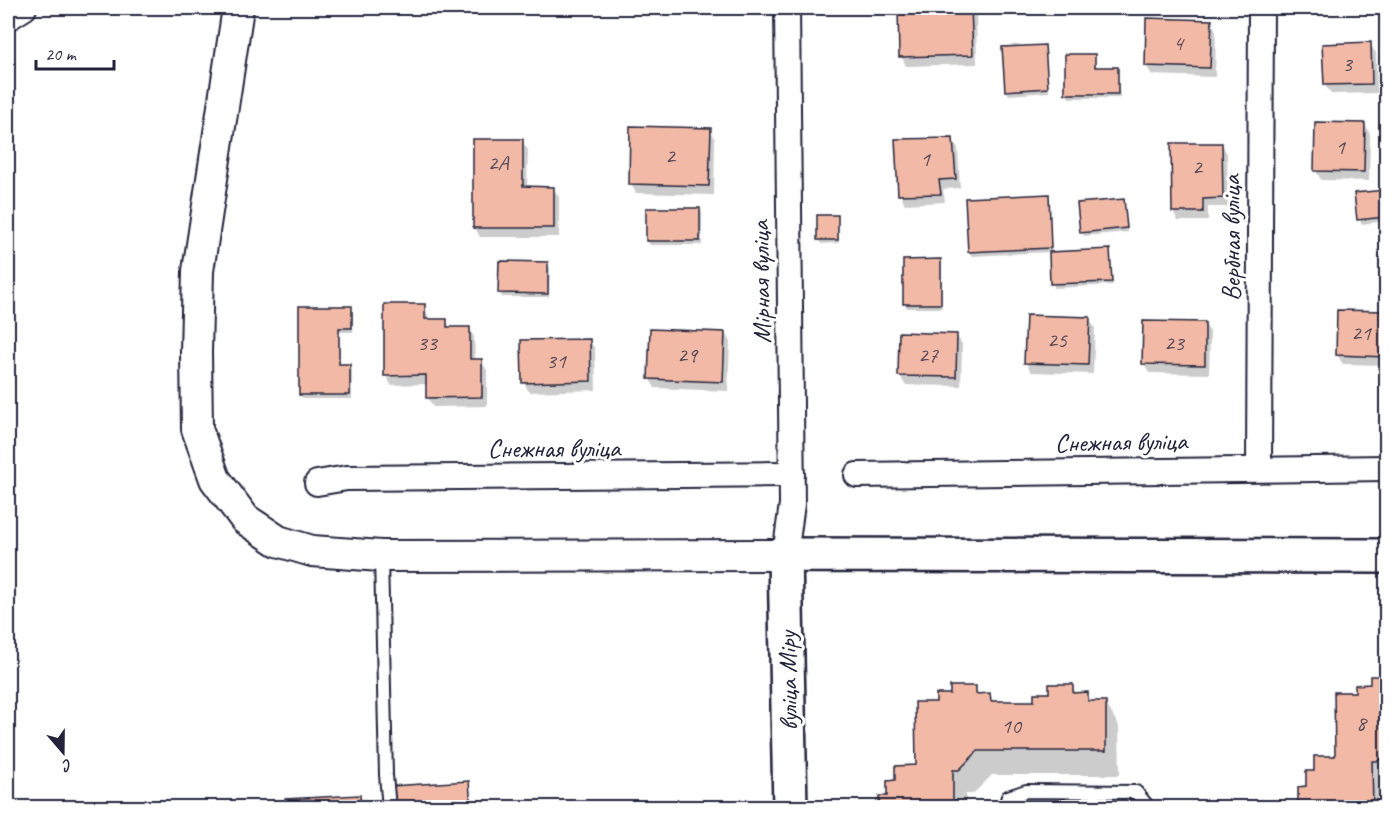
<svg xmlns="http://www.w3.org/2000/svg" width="1394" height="815" viewBox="0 0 1394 815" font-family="Caveat,sans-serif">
  <rect width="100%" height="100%" fill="#fff"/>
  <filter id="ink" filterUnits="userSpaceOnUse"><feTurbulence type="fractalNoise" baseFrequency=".0167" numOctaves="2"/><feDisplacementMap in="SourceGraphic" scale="12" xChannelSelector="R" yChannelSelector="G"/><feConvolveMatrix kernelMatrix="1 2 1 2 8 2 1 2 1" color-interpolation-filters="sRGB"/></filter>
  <g filter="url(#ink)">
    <!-- shadow -->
    <g fill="#0003">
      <path d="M900,8h72l4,6 1,50 -71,2 -5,-10z"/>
      <path d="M1211,21l5,10 -1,46 -63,-2 -6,-9z"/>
      <path d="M1370,44l6,9 1,40 -46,1 -6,-9 -1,-40z"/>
      <path d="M1044,46l5,46 -40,3 -3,-5z"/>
      <path d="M1094,55l3,13h20l3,30h-51l-2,-4z"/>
      <path d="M1365,125l5,9 -1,47 -48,-1 -5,-9z"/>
      <path d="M710,129l5,10 -1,56 -78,-2 -5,-9z"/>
      <path d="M952,139l6,9 2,40 -17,1 2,13 -40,2 -5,-10z"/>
      <path d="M522,141l6,9 -1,38h26l6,9v40h-79l-5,-9z"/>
      <path d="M1222,144l5,10 1,53h-20v14h-30l-5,-9z"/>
      <path d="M1386,191v30l-25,3 -5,-30z"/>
      <path d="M1048,196l4,57 57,-2 4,34 -59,3 -4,-36 -78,4 -3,-4z"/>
      <path d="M1123,200l5,32 -44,4 -2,-4z"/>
      <path d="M700,209l2,4v32h-52l-3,-5z"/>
      <path d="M837,216l2,27 -18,1 -3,-5z"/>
      <path d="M905,261h35l2,4v43h-35l-2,-4z"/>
      <path d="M547,263l3,5 -1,29h-47l-2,-4z"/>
      <path d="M424,305l6,15h16l4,8h19l5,9 1,24h6l6,9v36l-54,1 -5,-9v-14l-37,1 -5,-10z"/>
      <path d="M301,308h50l2,4v20h-13v34h9l3,4v29h-49l-3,-5z"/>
      <path d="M1339,311l47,1v53l-43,-1 -6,-9z"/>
      <path d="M1089,318l6,10 -2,46 -62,-2 -5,-10z"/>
      <path d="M1204,323l6,9 -1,42 -60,-1 -5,-9z"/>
      <path d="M725,333l5,9 -2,49 -73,-3 -6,-10z"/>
      <path d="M956,335l6,9 -1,42 -56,-1 -5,-10z"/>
      <path d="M589,340l6,9 1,41 -67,2 -5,-9z"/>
      <path d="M1371,678h15v130h-87l17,-35 20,-16 20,-63 15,-8z"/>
      <path d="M1072,686l5,8h10l5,8h13l14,24 1,49h-128l-19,19h-7v14h-86l16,-26 21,-15 20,-64 38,-16 4,8h11l4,8 41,-1z"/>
      <path d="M468,783l4,25h-78z"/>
    </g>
    <!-- building -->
    <g fill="#f2baa6" stroke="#22223b" stroke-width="1.5">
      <path d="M898,8h73l2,47 -74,2z"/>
      <path d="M1146,18l66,2 -2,48 -65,-2z"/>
      <path d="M1371,42l1,42 -48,1 -2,-41z"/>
      <path d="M1045,45l3,43 -43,3 -3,-44z"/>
      <path d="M1065,54h30v13h23v27h-53z"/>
      <path d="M1315,122l50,1 -1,49 -50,-1z"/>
      <path d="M630,126l81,2 -2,58 -80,-2z"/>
      <path d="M953,138l3,41 -17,1 2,14 -43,1 -3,-56z"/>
      <path d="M473,139h50v47l31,1v41h-81z"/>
      <path d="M1171,143h51l1,55 -20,1v13h-31z"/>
      <path d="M1386,190v27l-29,3 -3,-27z"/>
      <path d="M1049,194l2,54 -83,4 -3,-54z"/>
      <path d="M1124,199l3,29 -47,5 -3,-30z"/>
      <rect x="646" y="208" width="54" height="33"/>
      <rect x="817" y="215" width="21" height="25"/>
      <path d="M1110,249l2,33 -62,2 -1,-32z"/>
      <path d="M941,259v45h-38v-44z"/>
      <path d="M499,261l49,1v32l-50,-1z"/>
      <path d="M384,304h41v15h22v8h23v32h12v38l-56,1v-23l-42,1z"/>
      <path d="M299,306h53v22h-13v36h11v31h-51z"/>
      <path d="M1337,310l49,1v46l-50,-2z"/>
      <path d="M1026,315l64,2 -2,48 -64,-2z"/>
      <path d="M1143,321l62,1v43l-63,-1z"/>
      <path d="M650,329l75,3 -2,50 -75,-3z"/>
      <path d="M899,332l58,2 -1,43 -58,-1z"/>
      <path d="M590,339l1,42 -69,2 -1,-43z"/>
      <path d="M1370,676h16v77l-8,8h-6l1,47h-75v-21l8,-1v-15h8v-15h21l-1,-64h21v-7l15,-1z"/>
      <path d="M1049,684h24v9l15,-1v9h18v50h-128l-19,19h-6v38h-74v-12h8v-15l8,-1v-14l21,-1 -1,-63h21v-8h14v-8h26v8l14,-1 1,8h43v-8h15z"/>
      <path d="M469,781l2,27h-78l-2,-22z"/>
      <path d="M360,795l1,13h-75l-1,-9z"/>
      <path d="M617,803v5l-146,-1z"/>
    </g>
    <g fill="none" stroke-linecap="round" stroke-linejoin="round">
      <!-- service casing -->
      <g stroke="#22223b" stroke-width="16">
        <g id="service">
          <path d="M381,557l5,218 3,33"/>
          <path d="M1004,808l4,-11 18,-6 110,1 13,16"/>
        </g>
      </g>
      <!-- minor casing -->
      <g stroke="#22223b" stroke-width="28">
        <g id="minor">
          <path d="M8,18l16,-10"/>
          <path d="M1259,468l2,-460"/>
          <path d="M857,475l529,-7"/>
          <path d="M317,483l30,-5 445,-4"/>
          <path d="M785,555l7,-51 -5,-496"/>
        </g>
      </g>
      <!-- tertiary casing -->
      <g stroke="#22223b" stroke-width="34">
        <path id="tertiary" d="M238,8l-40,263 -2,81 1,77 18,50 30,40 33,22 34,10 69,5 404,-1"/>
      </g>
      <!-- secondary casing -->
      <g stroke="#22223b" stroke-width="38">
        <path id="secondary" d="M790,808l-5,-253 601,1"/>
      </g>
      <!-- service -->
      <use href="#service" stroke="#fff" stroke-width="12"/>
      <!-- minor -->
      <use href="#minor" stroke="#fff" stroke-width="24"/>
      <!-- tertiary -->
      <use href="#tertiary" stroke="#fff" stroke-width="30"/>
      <!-- secondary -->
      <use href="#secondary" stroke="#fff" stroke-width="33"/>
    </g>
  </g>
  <g text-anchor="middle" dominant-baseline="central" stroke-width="6" stroke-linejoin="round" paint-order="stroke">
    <!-- number labels -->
    <g font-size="22" fill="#564856">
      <text x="1178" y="43">4</text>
      <text x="1347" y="64">3</text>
      <text x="1340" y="147">1</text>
      <text x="670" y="156">2</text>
      <text x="925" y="159">1</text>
      <text x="498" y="163">2А</text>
      <text x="1197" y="167">2</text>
      <text x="1361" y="333">21</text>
      <text x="1057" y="340">25</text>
      <text x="427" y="343">33</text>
      <text x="1174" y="343">23</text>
      <text x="687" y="355">29</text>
      <text x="928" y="355">27</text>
      <text x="556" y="361">31</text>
      <text x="1361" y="723">8</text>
      <text x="1011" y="726">10</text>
    </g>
    <!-- street labels -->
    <g font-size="26" fill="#22223b" stroke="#fff">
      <text transform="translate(1231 238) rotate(-90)">Вербная вуліца</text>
      <text transform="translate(761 282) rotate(-91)">Мірная вуліца</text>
      <text transform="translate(1121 442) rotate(-1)">Снежная вуліца</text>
      <text x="554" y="448">Снежная вуліца</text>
      <text transform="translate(788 681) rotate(-91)">вуліца Міру</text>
    </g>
  </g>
  <!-- margin -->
  <rect width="1394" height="815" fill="none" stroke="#fff" stroke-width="30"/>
  <rect x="15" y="15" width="1364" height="785" fill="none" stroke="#22223b" stroke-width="2" filter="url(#ink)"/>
  <!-- north arrow -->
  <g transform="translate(63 752) rotate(160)" stroke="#ffffff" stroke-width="4.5" paint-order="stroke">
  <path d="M0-4.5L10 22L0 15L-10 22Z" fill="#22223b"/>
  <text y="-9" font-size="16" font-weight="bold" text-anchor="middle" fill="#22223b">С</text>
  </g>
  <!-- scale -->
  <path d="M36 60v9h78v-9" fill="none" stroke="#22223b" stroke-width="3"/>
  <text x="45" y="60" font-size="18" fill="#22223b" stroke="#ffffff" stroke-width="4.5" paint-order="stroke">20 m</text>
</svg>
